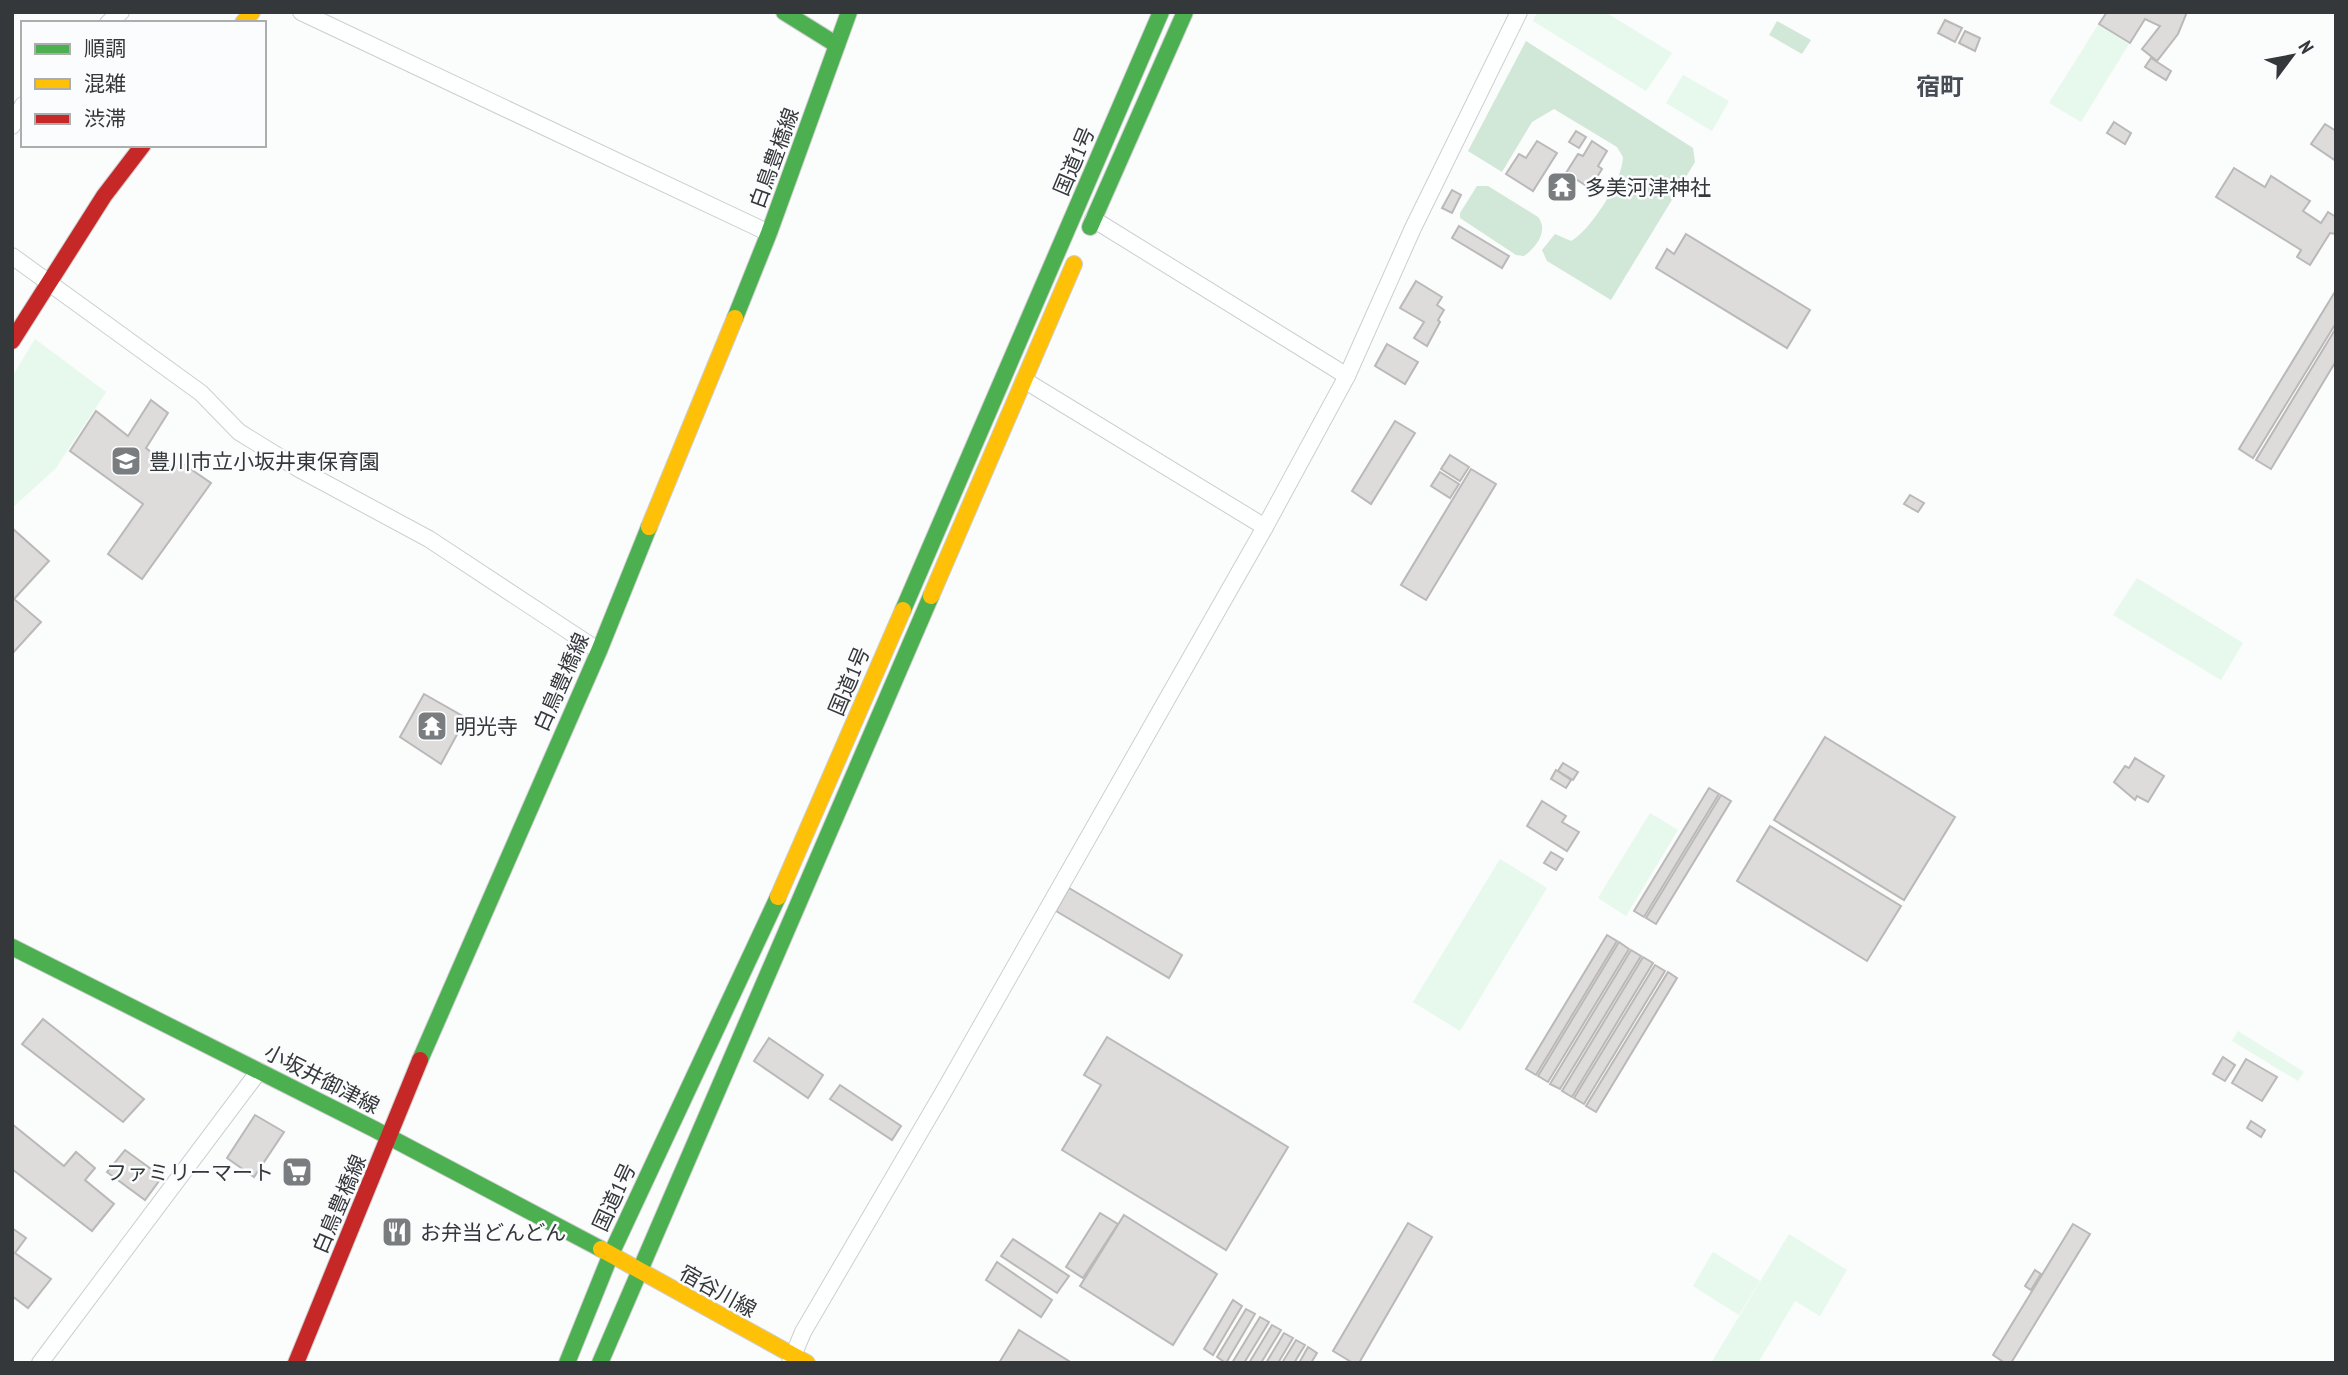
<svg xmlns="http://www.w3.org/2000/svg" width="2348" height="1375" viewBox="0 0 2348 1375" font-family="'PT Sans Narrow','Noto Sans JP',sans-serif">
  <rect width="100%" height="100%" fill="#fbfcfc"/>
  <!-- green -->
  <g fill="#e6f9ec">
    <path d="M1537,12h68l67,41 -26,38 -113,-70z"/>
    <path d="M2098,25l31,19 -48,78 -32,-19z"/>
    <path d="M1683,75l46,26 -17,30 -46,-28z"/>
    <path d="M35,339l71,53 -50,76 -44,40v-131z"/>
    <path d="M2137,578l106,65 -22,37 -108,-65z"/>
    <path d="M1650,813l28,17 -52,86 -28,-18z"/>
    <path d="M1500,859l47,29 -87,143 -47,-29z"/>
    <path d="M2238,1031l66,41 -6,9 -66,-40z"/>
    <path d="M1789,1234l58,36 -27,46 -25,-15 -37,62h-47z"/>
    <path d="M1713,1252l47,29 -21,34 -46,-29z"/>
  </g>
  <!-- forest -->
  <g fill="#d1e7d7">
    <path d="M1777,21l34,19 -9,14 -33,-19z"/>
    <path d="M1526,41l167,107 2,14 -84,138 -64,-39 -5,-11 13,-16 16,7c19,-10 52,-61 52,-84l-6,-10 -63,-38 -22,13 -30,50 -34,-21z"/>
    <path d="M1477,186h11l50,31c11,14 -2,30 -14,39l-8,-1 -56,-37v-5z"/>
  </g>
  <!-- building -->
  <g fill="#dddcdb" stroke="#bab8b8" stroke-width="2">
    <path d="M2107,12h80l-9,22 -21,27 -15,-12 18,-23 -15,-7 -15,24 -31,-19z"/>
    <path d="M1945,20l17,8 -7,14 -17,-9z"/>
    <path d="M1965,31l15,7 -5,13 -16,-8z"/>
    <path d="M2151,58l20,13 -5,9 -21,-13z"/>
    <path d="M2114,122l17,11 -6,11 -18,-11z"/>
    <path d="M2325,124l11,7v30l-25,-17z"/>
    <path d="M1576,131l10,6 -7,11 -10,-6z"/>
    <path d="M1537,141l20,12 -24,38 -27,-17 13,-20 7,4z"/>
    <path d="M1592,141l15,10 -9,15 4,3 -12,19 -24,-15 12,-19 5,2z"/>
    <path d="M2234,168l31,19 6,-11 39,25 -7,10 18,12 7,-11 8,5v17l-6,-1 -20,32 -13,-8 4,-7 -85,-53z"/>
    <path d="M1452,190l9,5 -9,18 -10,-5z"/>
    <path d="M1459,226l50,30 -7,12 -50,-30z"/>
    <path d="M1686,234l124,76 -23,38 -131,-80 11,-19 7,5z"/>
    <path d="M1416,281l26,16 -5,8 7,5 -6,10 2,2 -13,24 -13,-8 10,-16 -24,-14z"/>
    <path d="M2336,290v33l-83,135 -14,-9z"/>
    <path d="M2336,328v33l-65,108 -15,-9z"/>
    <path d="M1387,344l31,18 -13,22 -30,-18z"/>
    <path d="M151,400l17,13 -22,35 24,20 6,-9 35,24 -69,96 -34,-25 35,-50 -73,-53 26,-40 32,25z"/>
    <path d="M1395,421l20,12 -44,71 -19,-13z"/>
    <path d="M1450,455l19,12 -9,14 -19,-12z"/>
    <path d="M1471,469l25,15 -70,116 -25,-15z"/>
    <path d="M1440,472l19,12 -9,14 -19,-12z"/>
    <path d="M1910,495l14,8 -6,9 -14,-8z"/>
    <path d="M12,528l37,33 -35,38 27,23 -29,32z"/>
    <path d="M424,694l42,24 -25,46 -41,-27z"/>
    <path d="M1825,737l130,80 -51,83 -130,-80z"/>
    <path d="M2135,758l29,18 -16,26 -11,-6 -2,4 -21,-18 11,-16 4,2z"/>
    <path d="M1563,763l15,9 -5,8 -15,-9z"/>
    <path d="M1556,770l15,10 -5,8 -15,-9z"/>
    <path d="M1709,788l10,6 -75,123 -10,-6z"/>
    <path d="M1721,795l10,6 -75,123 -10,-6z"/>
    <path d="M1542,801l24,15 -4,6 17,10 -12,19 -40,-25z"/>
    <path d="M1770,826l131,80 -34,55 -130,-80z"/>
    <path d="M1551,852l12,7 -7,11 -12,-7z"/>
    <path d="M1069,888l113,67 -13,23 -113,-67z"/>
    <path d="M1607,935l10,6 -81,134 -10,-6z"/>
    <path d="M1619,942l10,7 -81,133 -10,-6z"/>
    <path d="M1631,950l10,6 -81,133 -10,-5z"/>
    <path d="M1643,957l10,6 -81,134 -10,-6z"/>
    <path d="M1655,965l10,6 -81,133 -10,-6z"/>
    <path d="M1668,972l9,6 -81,134 -10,-6z"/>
    <path d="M43,1019l101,80 -21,23 -101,-78z"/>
    <path d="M1107,1037l181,110 -62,103 -164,-100 39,-65 -17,-10z"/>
    <path d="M769,1038l54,37 -15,23 -54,-37z"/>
    <path d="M2223,1057l12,8 -10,16 -12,-7z"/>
    <path d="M2246,1059l31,18 -15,24 -30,-18z"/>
    <path d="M840,1085l61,41 -9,14 -62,-41z"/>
    <path d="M255,1115l29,17 -30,45 -27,-19z"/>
    <path d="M2251,1121l14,9 -4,7 -14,-9z"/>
    <path d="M12,1124l52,42 12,-14 19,16 -10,12 29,24 -22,27 -80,-62z"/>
    <path d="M125,1150l37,27 -17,23 -38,-28z"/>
    <path d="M1100,1213l18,11 -35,54 -17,-11z"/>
    <path d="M1124,1215l93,59 -44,71 -93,-59z"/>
    <path d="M1408,1223l24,14 -73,126h-6l-20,-12z"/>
    <path d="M2073,1224l17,10 -79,129h-6l-12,-8z"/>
    <path d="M12,1228l14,10 -11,15 36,26 -23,29 -16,-12z"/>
    <path d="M1013,1239l56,37 -12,17 -56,-37z"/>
    <path d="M997,1262l55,38 -11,17 -55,-37z"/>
    <path d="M2035,1270l6,4 -10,16 -6,-4z"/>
    <path d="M1233,1300l9,6 -29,49 -9,-6z"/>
    <path d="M1246,1309l9,5 -29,49 -9,-6z"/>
    <path d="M1260,1317l9,5 -25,41h-12z"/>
    <path d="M1272,1325l9,5 -20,33h-12z"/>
    <path d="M1019,1330l53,33h-73z"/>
    <path d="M1284,1333l9,5 -15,25h-12z"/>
    <path d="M1296,1340l9,5 -11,18h-12z"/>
    <path d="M1308,1347l9,6 -6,10h-12z"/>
  </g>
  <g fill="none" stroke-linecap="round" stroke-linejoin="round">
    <!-- street casing -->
    <g stroke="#cdced0" stroke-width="18">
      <g id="street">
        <path d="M301,12l468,221"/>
        <path d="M108,23l13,-11"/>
        <path d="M12,126l11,-21"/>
        <path d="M1093,219l254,157"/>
        <path d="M12,256l189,137 38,39 60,37 130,70 170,112"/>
        <path d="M1024,380l241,147"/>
        <path d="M40,1363l219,-292"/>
        <path d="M790,1363l13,-31 141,-241 321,-564 82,-151 66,-148 106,-216"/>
      </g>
    </g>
    <!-- fast casing -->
    <g stroke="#cdced0" stroke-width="18">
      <g id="fast">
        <path d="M784,12l53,33"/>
        <path d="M1090,227l95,-215"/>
        <path d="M735,318l34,-85 80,-221"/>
        <path d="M903,610l258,-598"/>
        <path d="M12,947l362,182 227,120"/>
        <path d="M420,1060l179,-409 50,-124"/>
        <path d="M567,1363l44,-109 167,-357"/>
        <path d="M600,1363l331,-767"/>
      </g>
    </g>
    <!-- slow casing -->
    <g stroke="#cdced0" stroke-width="18">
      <g id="slow">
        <path d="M243,23l9,-11"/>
        <path d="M649,527l86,-209"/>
        <path d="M931,596l143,-332"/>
        <path d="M778,897l125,-287"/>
        <path d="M601,1249l206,114"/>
      </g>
    </g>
    <!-- jam casing -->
    <g stroke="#cdced0" stroke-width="18">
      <g id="jam">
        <path d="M12,341l92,-145 39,-51"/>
        <path d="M296,1363l124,-303"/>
      </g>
    </g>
    <!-- street -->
    <use href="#street" stroke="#feffff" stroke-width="16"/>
    <!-- fast -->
    <use href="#fast" stroke="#4caf50" stroke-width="16"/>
    <!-- slow -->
    <use href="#slow" stroke="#ffc107" stroke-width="16"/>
    <!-- jam -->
    <use href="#jam" stroke="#c62828" stroke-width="16"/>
  </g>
  <!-- icons -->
  <defs>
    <g id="temple-square" transform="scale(1.575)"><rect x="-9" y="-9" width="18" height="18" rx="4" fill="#7a7d7f" stroke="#fafcfd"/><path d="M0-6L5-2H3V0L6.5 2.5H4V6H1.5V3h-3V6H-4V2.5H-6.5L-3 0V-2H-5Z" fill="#fff"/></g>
    <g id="school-square" transform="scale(1.575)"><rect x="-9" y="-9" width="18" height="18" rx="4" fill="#7a7d7f" stroke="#fafcfd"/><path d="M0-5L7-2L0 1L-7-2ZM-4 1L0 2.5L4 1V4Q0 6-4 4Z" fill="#fff"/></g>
    <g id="supermarket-square" transform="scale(1.575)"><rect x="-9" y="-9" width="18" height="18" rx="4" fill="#7a7d7f" stroke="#fafcfd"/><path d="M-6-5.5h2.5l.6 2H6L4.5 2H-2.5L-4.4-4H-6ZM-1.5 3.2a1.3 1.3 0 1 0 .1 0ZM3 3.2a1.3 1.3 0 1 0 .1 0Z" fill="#fff"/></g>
    <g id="restaurant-square" transform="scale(1.575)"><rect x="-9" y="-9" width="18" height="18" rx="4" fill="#7a7d7f" stroke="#fafcfd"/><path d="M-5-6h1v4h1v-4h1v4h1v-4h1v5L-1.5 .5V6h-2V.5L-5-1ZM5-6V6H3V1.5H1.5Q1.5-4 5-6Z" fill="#fff"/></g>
  </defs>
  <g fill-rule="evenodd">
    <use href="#temple-square" x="1562" y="187"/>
    <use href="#school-square" x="126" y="461"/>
    <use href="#temple-square" x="432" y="726"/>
    <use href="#supermarket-square" x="297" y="1172"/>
    <use href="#restaurant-square" x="397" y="1232"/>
  </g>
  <g text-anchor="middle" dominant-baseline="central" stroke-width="5" stroke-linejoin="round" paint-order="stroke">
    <!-- street labels -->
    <g font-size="21" fill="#35383b" stroke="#fafcfd">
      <text transform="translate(774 158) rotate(-70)">白鳥豊橋線</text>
      <text transform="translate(1074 161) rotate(-67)">国道1号</text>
      <text transform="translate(849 681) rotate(-67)">国道1号</text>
      <text transform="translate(561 682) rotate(-66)">白鳥豊橋線</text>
      <text transform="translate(322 1079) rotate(27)">小坂井御津線</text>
      <text transform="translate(614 1197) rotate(-65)">国道1号</text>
      <text transform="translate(339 1204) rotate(-67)">白鳥豊橋線</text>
      <text transform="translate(718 1291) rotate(29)">宿谷川線</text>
    </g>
    <!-- poi labels -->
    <g font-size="21" fill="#35383b" stroke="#fafcfd" text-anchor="start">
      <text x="1585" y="187">多美河津神社</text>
      <text x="149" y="461">豊川市立小坂井東保育園</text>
      <text x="455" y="726">明光寺</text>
      <text x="274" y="1172" text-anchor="end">ファミリーマート</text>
      <text x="420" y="1232">お弁当どんどん</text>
    </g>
    <!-- quarter labels -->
    <g font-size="24" font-weight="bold" fill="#474d54" stroke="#fafcfd">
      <text x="1940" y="86">宿町</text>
    </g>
  </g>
  <!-- border -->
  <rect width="2348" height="1375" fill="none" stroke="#35383b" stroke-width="28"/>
  <!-- legend -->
  <rect x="21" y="21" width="245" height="126" fill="#fafcfd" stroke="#abaeaf" stroke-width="2"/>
  <rect x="35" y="44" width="35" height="10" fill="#4caf50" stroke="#abaeaf" stroke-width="2"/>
  <text x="84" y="56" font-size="21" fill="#35383b">順調</text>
  <rect x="35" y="79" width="35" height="10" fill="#ffc107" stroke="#abaeaf" stroke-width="2"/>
  <text x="84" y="91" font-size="21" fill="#35383b">混雑</text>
  <rect x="35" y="114" width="35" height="10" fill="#c62828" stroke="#abaeaf" stroke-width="2"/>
  <text x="84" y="126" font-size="21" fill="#35383b">渋滞</text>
  <!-- north arrow -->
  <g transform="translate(2292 56) rotate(58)" stroke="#fafcfd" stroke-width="5" paint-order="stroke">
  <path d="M0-5L12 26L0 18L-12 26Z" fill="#35383b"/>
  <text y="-10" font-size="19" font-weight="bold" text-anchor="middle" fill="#35383b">N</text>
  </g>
</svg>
